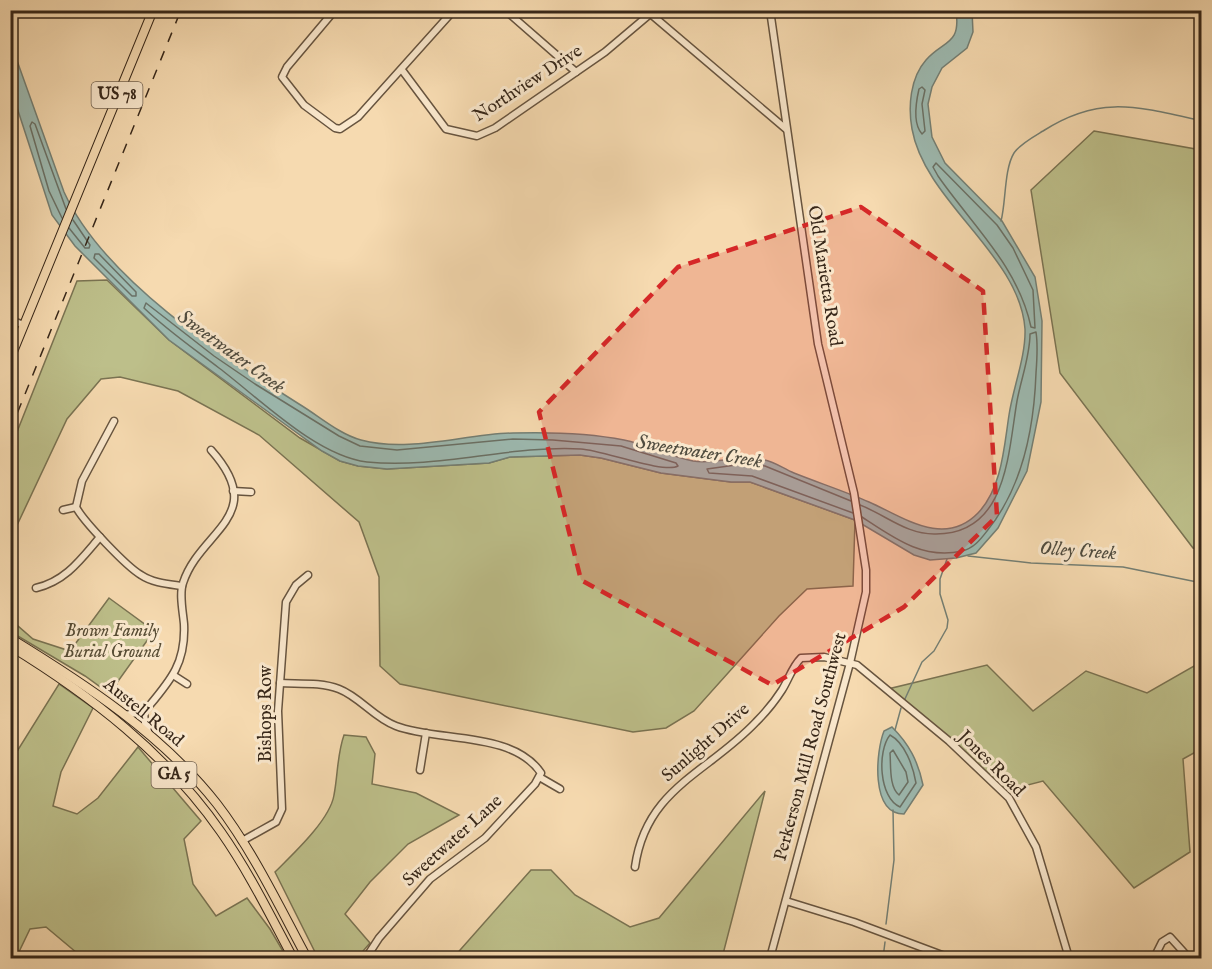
<svg xmlns="http://www.w3.org/2000/svg" width="1212" height="969" viewBox="0 0 1212 969" font-family="'IM FELL English',serif">
  <rect width="100%" height="100%" fill="#f6dab0"/>
  <filter id="stains"><feTurbulence type="fractalNoise" baseFrequency=".00333" numOctaves="4"/><feColorMatrix values="0 0 0 0 .2 0 0 0 0 .09 0 0 0 0 .02 0 0 0 .5 -.17"/></filter>
  <radialGradient id="worn" r=".72"><stop offset=".6" stop-color="#630" stop-opacity="0"/><stop offset="1" stop-color="#630" stop-opacity=".3"/></radialGradient>
  <!-- green -->
  <g fill="#bdbf8a" stroke="#7a7352" stroke-width="1.5">
    <path d="M1094,131l107,19v400l-8,-2 -133,-175 -29,-183z"/>
    <path d="M107,280l62,60 131,98 40,23 18,5 29,3 102,-6 21,-6 70,-2 21,3 60,15 70,9h19l105,38 -2,66 -46,3 -28,27 -85,95 -28,17 -33,4 -233,-48 -20,-18 -1,-89 -20,-55 -100,-87 -81,-44 -58,-14 -19,2 -34,40 -56,119v-91l66,-166z"/>
    <path d="M109,598l45,33 -38,53 21,21 -9,2 -43,-31 -74,-44v-12l22,19 37,12z"/>
    <path d="M1201,662v87l-18,10 7,93 -56,36 -91,-107 -39,10 -116,-102 99,-24 46,46 53,-40 61,22z"/>
    <path d="M59,684l34,24 -32,64 -8,34 24,8 21,-16 40,-51 63,74 -17,18 9,45 23,32 31,-18 23,31 17,29h-204l-37,-31 -16,2 -14,29h-5v-197z"/>
    <path d="M344,735l22,2 9,17 -3,30 44,9 43,22 -51,29 -38,38 -25,32 25,29 -13,15h-39l-43,-86c18,-18 55,-52 59,-77 4,-21 3,-40 10,-60z"/>
    <path d="M765,791l-43,167h-269l78,-88h20l24,25 55,32 29,-9z"/>
  </g>
  <!-- water -->
  <g fill="#9dbab1" stroke="#747f74" stroke-width="1.5">
    <path d="M956,11h16l1,21 -6,16 -25,20 -10,19 -4,17 4,33 13,26 57,58 33,56 7,44 -1,81 -14,69 -29,57 -22,25 -20,5 -26,2 -16,-5 -59,-35 -105,-38h-19l-70,-9 -60,-15 -21,-3 -70,2 -21,6 -102,6 -29,-3 -18,-5 -18,-10 -153,-111 -94,-94 -23,-31 -41,-126 -1,-48 54,151c39,86 157,163 235,212 20,12 40,30 62,36 48,13 103,-6 152,-7 36,-1 76,0 111,7 24,5 45,16 69,21 24,4 48,-8 72,-1 10,2 19,9 29,13 25,10 50,18 75,29 34,15 75,46 109,11 24,-25 26,-66 31,-98 4,-27 17,-59 16,-86 -5,-74 -100,-127 -113,-200 -4,-22 -2,-51 14,-69 18,-20 35,-15 30,-49z"/>
    <path d="M892,727c17,17 26,34 31,58l-19,29c-34,0 -28,-63 -20,-83z"/>
  </g>
  <g fill="none" stroke-linecap="round" stroke-linejoin="round">
    <!-- shore -->
    <g stroke="#6a7065" stroke-width="1.5">
      <path d="M922,87l3,3 -3,14 3,27 -3,3c-9,-10 -6,-32 -3,-45z"/>
      <path d="M936,163l61,62 16,23 20,42 2,38 -4,-1c-13,-61 -59,-102 -93,-151l-5,-9z"/>
      <path d="M62,218l-13,-27 -19,-65 2,-4 3,2 31,85"/>
      <path d="M69,228l16,20h4l1,-3 -17,-25"/>
      <path d="M95,254h4l37,38v4h-4l-38,-38z"/>
      <path d="M146,303l68,53 41,28 84,52 21,10 37,4 116,-11 40,1 68,6 55,17 2,3c-14,8 -76,-16 -97,-17 -72,-4 -142,20 -214,13 -51,-6 -108,-64 -148,-94 -26,-20 -51,-37 -75,-60z"/>
      <path d="M851,501l-86,-35 -22,-2 -36,5 2,4 43,3 101,37"/>
      <path d="M860,505c26,10 47,30 76,29 71,0 72,-80 81,-133 4,-22 13,-45 13,-67l6,-2c2,13 1,28 0,41 -2,56 -13,114 -49,158 -7,9 -13,17 -25,20 -39,9 -68,-13 -100,-34"/>
      <path d="M890,735c15,8 23,31 26,48l-16,24c-21,-9 -23,-56 -10,-72z"/>
      <path d="M893,750l13,22 2,10 -9,13c-10,-8 -8,-29 -9,-42z"/>
    </g>
    <!-- stream -->
    <g stroke="#747f74" stroke-width="1.5">
      <path d="M1001,221c5,-18 3,-52 13,-68 6,-9 19,-16 29,-22 57,-37 96,-24 159,-10"/>
      <path d="M968,556l63,7 92,4 79,16"/>
      <path d="M904,701l18,-39 12,-11 13,-23 1,-8 -8,-26v-15l7,-20"/>
      <path d="M895,730l6,-22"/>
      <path d="M886,924l8,-64 -1,-50"/>
      <path d="M883,958l2,-16"/>
    </g>
    <!-- minor casing -->
    <g stroke="#67543f" stroke-width="9">
      <g id="minor">
        <path d="M335,10l-48,57 -5,10 22,28 31,23 5,1 18,-12 96,-107"/>
        <path d="M505,10l71,62"/>
        <path d="M646,10l140,119"/>
        <path d="M770,10l48,334 36,149 12,77v22l-16,71 -80,295"/>
        <path d="M402,70l44,59 31,7 18,-8 110,-76 45,-38"/>
        <path d="M10,320l14,5"/>
        <path d="M114,421l-32,60 -6,26c7,14 51,60 65,68 12,8 27,9 41,11"/>
        <path d="M233,491l18,1"/>
        <path d="M63,510l13,-3"/>
        <path d="M36,588c30,-7 45,-29 64,-51"/>
        <path d="M173,675l14,9"/>
        <path d="M280,683c19,1 41,-1 59,6 21,8 35,29 57,37 42,16 117,5 145,47l-6,11 -50,54 -55,41 -51,59 -13,20"/>
        <path d="M124,715l20,-3"/>
        <path d="M149,734l-4,-11 -1,-11c25,-30 42,-47 40,-88 -1,-12 -5,-30 -1,-41 17,-53 87,-67 28,-133"/>
        <path d="M420,770l6,-37"/>
        <path d="M541,778l19,11"/>
        <path d="M242,841l34,-19 6,-13 -4,-98 8,-109 10,-17 12,-10"/>
        <path d="M635,867c11,-79 73,-94 121,-145 9,-9 19,-21 26,-32 7,-11 10,-23 19,-32l23,-1 33,8 92,76 60,57 27,49 33,111"/>
        <path d="M786,901l68,21 96,36"/>
        <path d="M1154,958l8,-16 8,-5 19,21"/>
      </g>
    </g>
    <!-- major casing -->
    <g stroke="#372719" stroke-width="10">
      <g id="major">
        <path d="M10,359l143,-349"/>
        <path d="M10,638c75,46 152,96 207,166 36,47 62,102 90,154"/>
        <path d="M10,646c80,49 157,108 211,186 28,40 49,83 72,126"/>
      </g>
    </g>
    <!-- minor -->
    <use href="#minor" stroke="#f9e7cc" stroke-width="6"/>
    <!-- major -->
    <use href="#major" stroke="#f6dab0" stroke-width="8"/>
    <!-- rail -->
    <path stroke="#372719" stroke-width="1.5" stroke-dasharray="10 10" stroke-linecap="butt" d="M10,431l171,-421"/>
  </g>
  <!-- marked area -->
  <path fill="#d62828" fill-opacity="0.2" stroke="#d62828" stroke-width="4.5" stroke-dasharray="12 8" stroke-linejoin="round" d="M861,207l122,84 14,225 -93,91 -132,78 -191,-105 -42,-168 139,-145z"/>
  <g text-anchor="middle" dominant-baseline="central" stroke-width="6" stroke-linejoin="round" paint-order="stroke">
    <!-- shield labels -->
    <g fill="#f9e7cc" stroke="#71614f" stroke-width="1.5">
      <rect x="91.5" y="82" width="51" height="26" rx="4.5"/>
      <rect x="151.5" y="762" width="45" height="26" rx="4.5"/>
    </g>
    <g font-size="16" font-weight="bold" fill="#372719">
      <text x="117" y="95">US 78</text>
      <text x="174" y="775">GA 5</text>
    </g>
    <!-- street labels -->
    <g font-size="18" fill="#372719" stroke="#f9e7cc">
      <text transform="translate(528 84) rotate(-33)">Northview Drive</text>
      <text transform="translate(824 276) rotate(81)">Old Marietta Road</text>
      <text transform="translate(143 713) rotate(39)">Austell Road</text>
      <text transform="translate(266 714) rotate(-90)">Bishops Row</text>
      <text transform="translate(706 743) rotate(-41)">Sunlight Drive</text>
      <text transform="translate(811 747) rotate(-75)">Perkerson Mill Road Southwest</text>
      <text transform="translate(991 764) rotate(45)">Jones Road</text>
      <text transform="translate(453 841) rotate(-42)">Sweetwater Lane</text>
    </g>
    <!-- park labels -->
    <g font-size="18" font-style="italic" fill="#584d35" stroke="#f9e7cc">
      <text x="112" y="631">Brown Family<tspan x="112" dy="21">Burial Ground</tspan></text>
    </g>
    <!-- water labels -->
    <g font-size="20" font-style="italic" fill="#504c3f" stroke="#f9e7cc">
      <text transform="translate(231 352) rotate(36)">Sweetwater Creek</text>
      <text transform="translate(699 452) rotate(9)">Sweetwater Creek</text>
      <text transform="translate(1078 551) rotate(4)">Olley Creek</text>
    </g>
  </g>
  <!-- margin -->
  <rect width="1212" height="969" fill="none" stroke="#f6dab0" stroke-width="36"/>
  <rect x="12" y="12" width="1188" height="945" fill="none" stroke="#372719" stroke-width="3"/>
  <rect x="18" y="18" width="1176" height="933" fill="none" stroke="#372719" stroke-width="1.5"/>
  <rect width="100%" height="100%" filter="url(#stains)"/>
  <rect width="100%" height="100%" fill="url(#worn)"/>
</svg>
